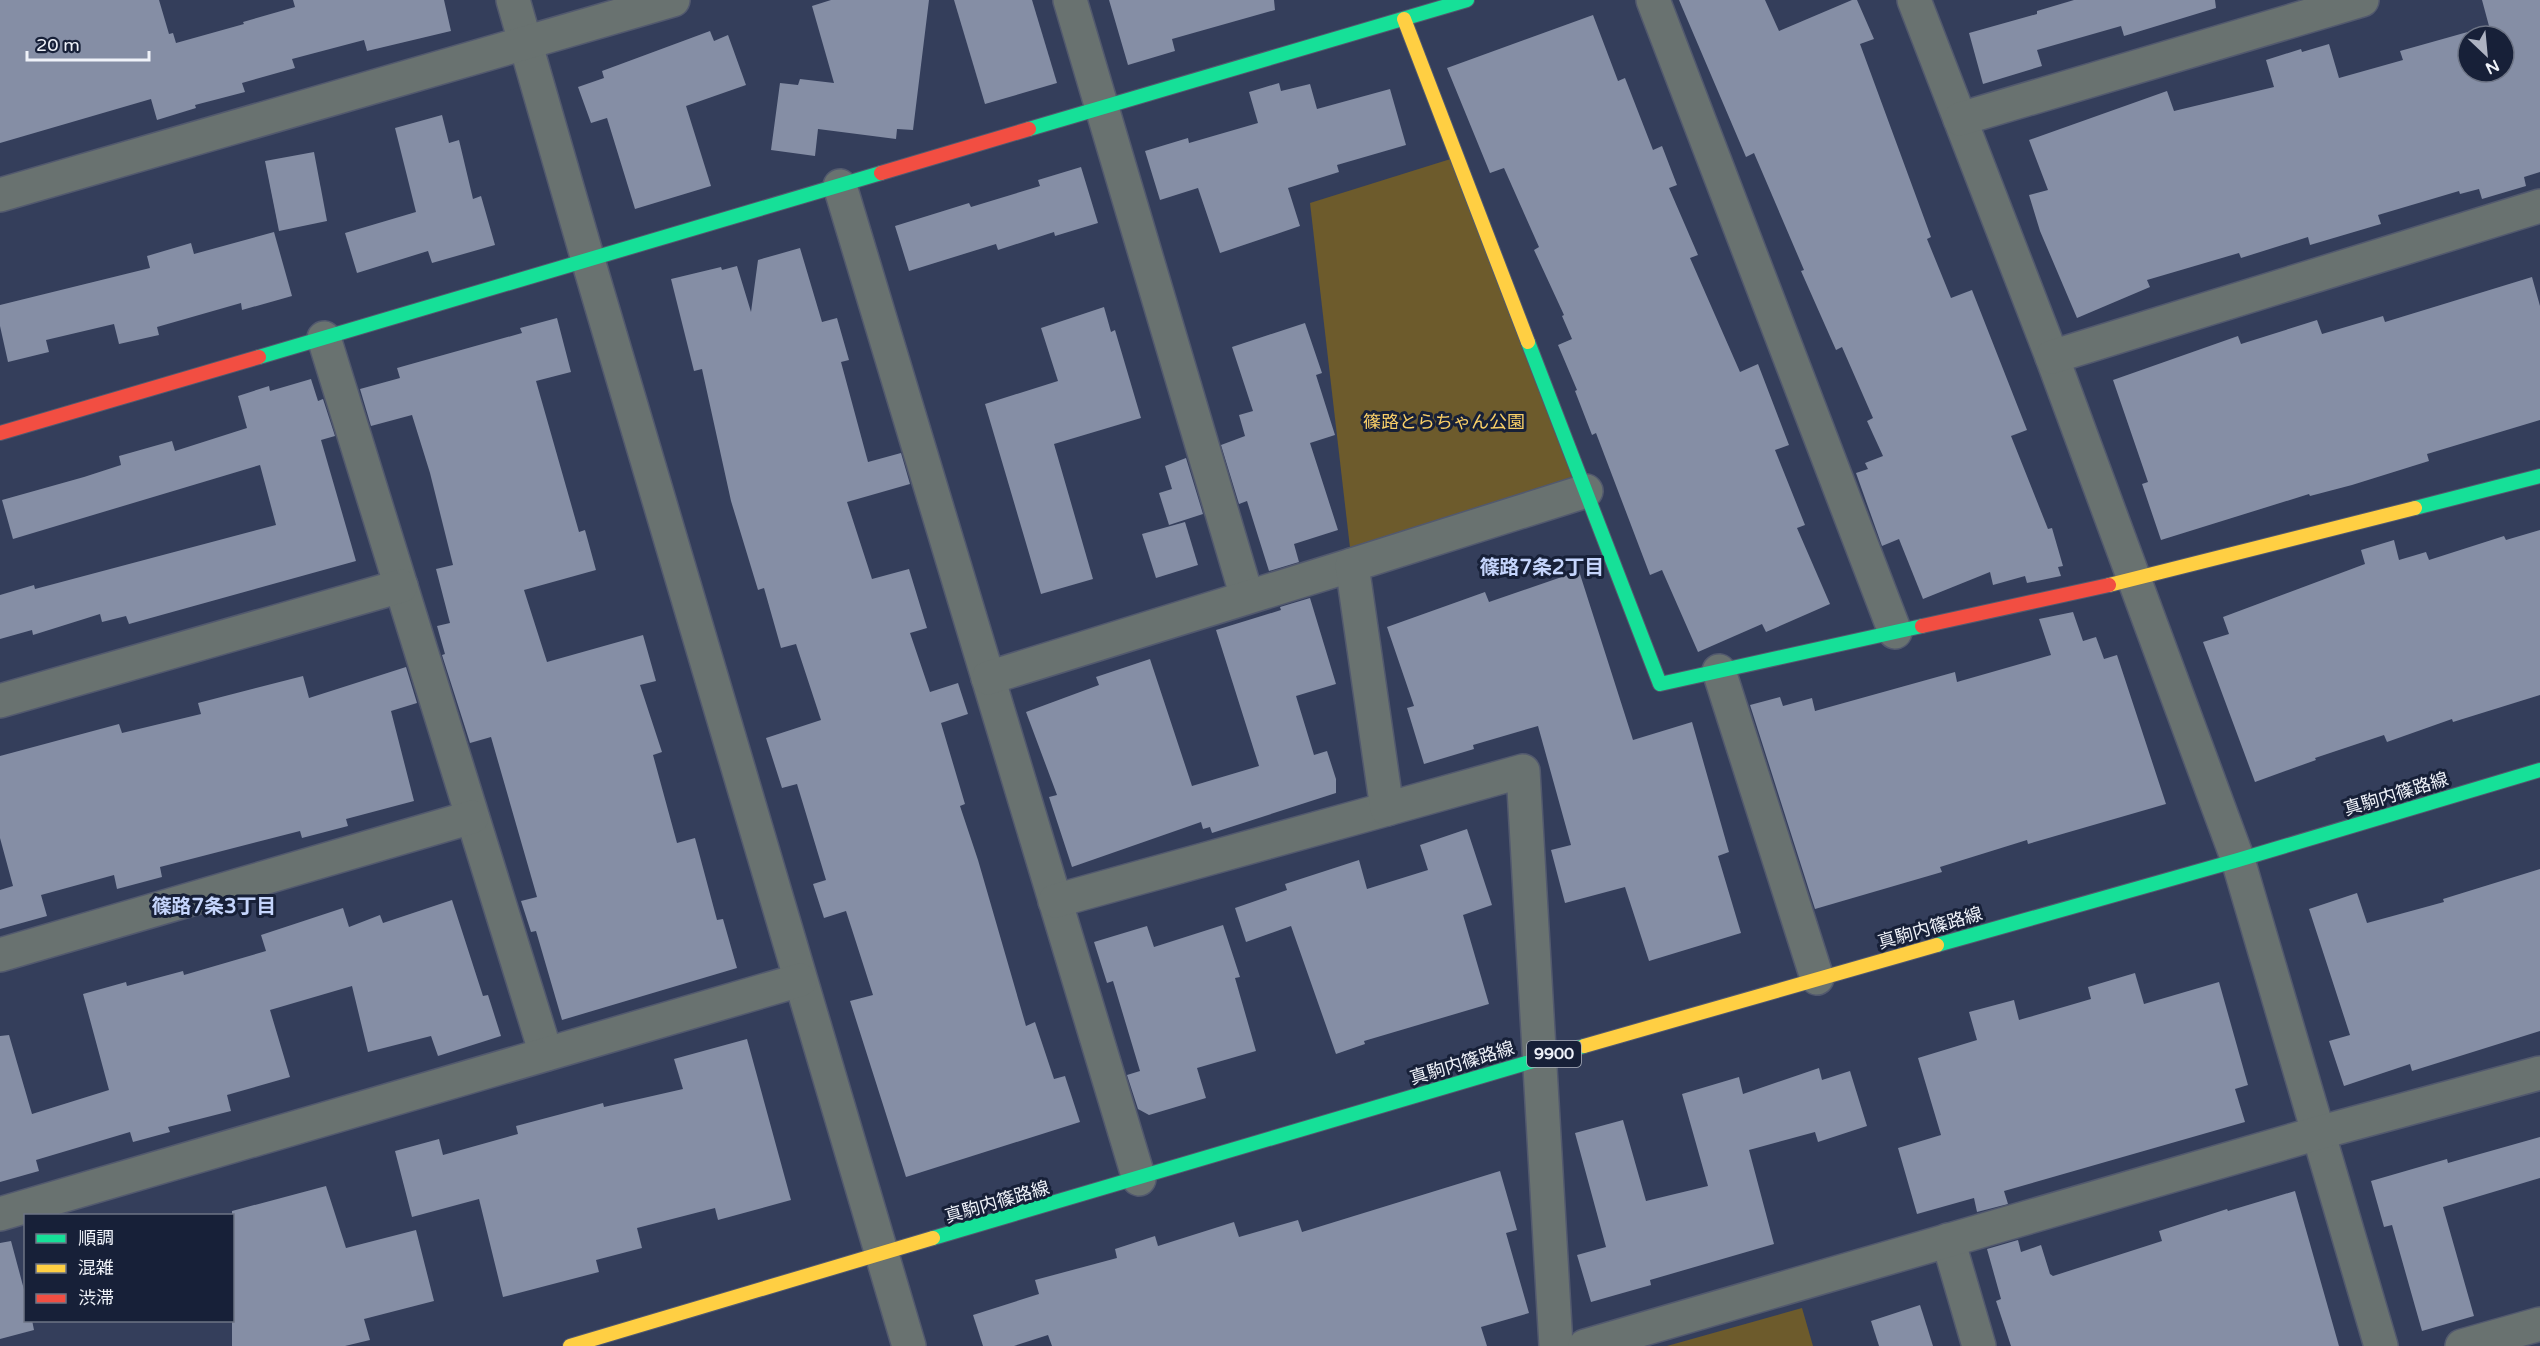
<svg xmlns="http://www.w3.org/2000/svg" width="2540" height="1346" viewBox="0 0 2540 1346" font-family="'Varela Round','Noto Sans JP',sans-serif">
  <rect width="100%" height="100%" fill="#343e5b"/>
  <!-- green -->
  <g fill="#6d5b2c">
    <path d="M1457,157l129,334 -234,74 -42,-362z"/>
    <path d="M1802,1308l11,38h-146z"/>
  </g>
  <!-- building -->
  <g fill="#858ea5" fill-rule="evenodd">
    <path d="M0,0h159l10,34 4,-1 3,10 68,-19 -1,-2 52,-15 -2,-7h151l7,31 -84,20 -3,-11 -72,19 3,9 -53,15 3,9 -50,13 1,3 -39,12 -6,-21 -151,44z"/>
    <path d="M831,0h98l-16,130 -16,-1 -1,10 -78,-10 -3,27 -44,-6 9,-67 18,2 2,-6 34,4 -22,-77z"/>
    <path d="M954,0h78l25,83 -72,21z"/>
    <path d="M1109,0h165l1,10 -103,29 3,12 -47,14z"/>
    <path d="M1679,0h86l14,31 73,-31h5l17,39 -14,5 71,193 -4,2 24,59 21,-8 55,140 -16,6 37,93 4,-1 11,38 -5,1 3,9 -34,7 -2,-7 -32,9 -3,-13 -67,27 -24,-60 -17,7 -26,-73 12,-4 -3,-6 18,-7 -16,-35 6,-3 -31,-71 -6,3 -35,-79 3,-1 -50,-117 -8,4z"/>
    <path d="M2074,0h141l1,8 -92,28 -3,-10 -84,24 5,16 -59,18 -14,-51 68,-19v-3z"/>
    <path d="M2482,0h58v172l-16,5 2,9 -44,13 -3,-10 -19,5 -1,-3 -81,24 3,9 -71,21 -2,-8 -67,21 -2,-5 -92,27 3,7 -73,31 -37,-87 -11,-36 19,-5 -19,-50 138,-49 7,20 100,-24 -8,-27 35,-11 1,3 27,-8 10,34 64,-18 -3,-9 89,-25zM2468,36h36v36h-36z"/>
    <path d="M1593,15l25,66 7,-3 28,72 9,-4 15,39 -8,3 29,67 -8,3 50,114 18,-8 31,81 -14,5 30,75 -8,3 33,76 -64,28 -4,-8 -64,28 -36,-82 -12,5 -54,-142 -4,2 -17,-44 2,-1 -19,-45 14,-6 -10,-23 2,-1 -30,-65 5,-3 -35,-79 -14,5 -43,-105z"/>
    <path d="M710,31l4,10 14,-6 18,50 -60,21 25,80 -76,23 -28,-91 -16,5 -13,-36 26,-9 -2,-7z"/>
    <path d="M1279,83l2,8 29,-7 7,25 73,-20 16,56 -69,20 2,7 -51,16 12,38 -80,27 -22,-65 -38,12 -15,-49 43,-13 1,5 69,-20 -9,-31z"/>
    <path d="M442,115l7,28 10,-3 14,59 8,-3 14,49 -63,18 -4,-12 -71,22 -12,-40 71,-21 -21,-84z"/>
    <path d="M314,152l13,69 -48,10 -14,-70z"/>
    <path d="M1081,167l17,56 -43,13 -1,-4 -56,18 -2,-6 -87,27 -14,-45 74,-23 2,4 69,-21 -2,-6z"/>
    <path d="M274,232l18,64 -50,14 -1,-7 -84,24 2,8 -40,9 -5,-20 -68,16 3,12 -41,10 -8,-36v-21l150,-37 -3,-12 44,-13 3,11z"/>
    <path d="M800,248l22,74 15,-4 12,42 -8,2 27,100 33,-9 9,31 -63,18 25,77 37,-10 18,59 -17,5 20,59 28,-9 10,31 -27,9 24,81 -5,2 18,54 48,166 9,-4 19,57 11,-3 15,46 -174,55 -56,-176 23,-6 -27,-84 -22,7 -11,-34 13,-4 -29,-96 -15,4 -16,-50 55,-18 -25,-76 -15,4 -17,-60 -6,2 -27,-89 -29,-132 -8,2 -23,-92 50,-12 1,3 15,-4 14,46 7,-52z"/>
    <path d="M2532,277l8,29v114l-113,34 2,7 -77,24 -42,11 -1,-2 -148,46 -19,-56 6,-2 -35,-102 125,-44 3,8 76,-24 5,14 61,-18 2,6z"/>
    <path d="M1104,307l7,25 4,-2 26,88 -87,26 39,135 -52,15 -56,-190 73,-23 -17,-53z"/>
    <path d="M557,318l14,54 -35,9 43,151 6,-2 11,40 -72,20 23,72 96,-27 13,46 -16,4 22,67 -9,3 24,88 18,-5 22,82 6,-1 14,49 -175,52 -26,-89 -5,1 -10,-31 16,-4 -46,-160 -21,6 -28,-88 3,-1 -8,-28 13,-3 -14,-54 17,-4 -23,-92 -18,-58 -41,11 -11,-37 40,-11 -3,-10 125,-35 -2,-5z"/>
    <path d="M1305,323l17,50 -6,2 19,60 -25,8 28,87 -44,14 5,18 -30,9 -22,-70 -8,3 -18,-59 24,-9 -6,-21 14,-4 -21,-64z"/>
    <path d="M311,379l7,22 5,-2 12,37 -14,4 35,121 -227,63 -3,-8 -24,6 -2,-8 -67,21 -1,-5 -32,9v-44l34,-10 1,4 241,-64 -16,-60 -247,74 -11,-39 82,-23 37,-12 -2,-9 53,-15 3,10 72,-23 -9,-32 31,-10 1,5z"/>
    <path d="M1186,458l17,56 -34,11 -10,-32 13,-4 -7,-23z"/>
    <path d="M1185,522l13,43 -42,13 -14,-44z"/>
    <path d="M2540,530v165l-87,27 -1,-3 -65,23 -3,-7 -69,23 1,2 -61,22 -52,-140 26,-8 -6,-17 142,-53 -4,-14 33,-10 5,20 27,-8 3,8 75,-24 2,4z"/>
    <path d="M1579,571l54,169 59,-18 37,130 -11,4 23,77 -92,28 -24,-74 -60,16 -14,-53 20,-5 -33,-119 -65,19 1,4 -50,15 -17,-56 7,-2 -27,-79 98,-35 4,10z"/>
    <path d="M1310,598l26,86 -40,12 18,59 13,-4 9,28v14l-124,40 -2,-6 -7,2 -2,-7 -129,45 -23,-70 8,-2 -31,-83 73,-27 -3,-8 54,-18 42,127 67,-20 -43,-136 65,-20 -1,-3z"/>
    <path d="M2073,612l10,29 13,-4 8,22 13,-4 49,149 -138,40 -1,-4 -87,27 2,5 -127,37 -65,-204 30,-8 3,9 29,-8 3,13 140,-39 2,10 94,-27 -12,-36z"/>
    <path d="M406,667l11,36 -26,8 23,90 -68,18 2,7 -46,12 -2,-7 -140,36 2,10 -45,12 -3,-14 -73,20 6,21 -47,13v-39l13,-4 -13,-48v-82l119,-32 3,9 79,-19 -3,-11 105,-27 6,22z"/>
    <path d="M1467,829l25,76 -29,10 26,89 -125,37 1,3 -29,10 -45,-128 -45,16 -11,-34 52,-18 -2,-6 74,-24 8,29 61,-19 -8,-25z"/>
    <path d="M2540,869v162l-128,40 -2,-7 -66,22 -15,-45 21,-6 -41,-126 48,-16 10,30 77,-21 -1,-3z"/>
    <path d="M452,900l31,96 5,-1 13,41 -63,20 -7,-20 -63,16 -16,-66 -82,24 20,67 -63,18 4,16 -63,16 2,5 -37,10 -3,-10 -94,28 3,11 -39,11v-146l9,-1 23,79 77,-24 -26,-96 43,-12 1,4 56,-15 1,4 82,-24 -5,-16 82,-27 6,19 31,-12 3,8z"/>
    <path d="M1223,925l17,52 -5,1 21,73 -59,17 9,30 -57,17 -11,-6 -11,-34 13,-4 -27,-90 -6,2 -13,-41 53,-16 7,21z"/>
    <path d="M2135,973l9,31 75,-22 29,103 -13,4 10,33 -241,69 4,13 -31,8 -3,-14 -57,16 -19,-66 43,-13 -23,-77 59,-18 -8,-28 45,-12 5,20 72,-21 -3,-12z"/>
    <path d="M747,1039l44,161 -73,20 -3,-12 -78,20 5,20 -46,12 3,12 -96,25 -24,-98 -67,18 -17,-66 44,-12 4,16 75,-21 -2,-8 87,-23 1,4 79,-18 -9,-30z"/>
    <path d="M1819,1068l3,12 28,-9 17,55 -49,16 -3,-10 -66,18 25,94 -124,36 1,5 -60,17 -14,-47 29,-8 -31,-114 48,-13 23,81 62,-15 -26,-92 57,-17 4,17z"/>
    <path d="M2540,1137v41l-97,29 31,109 -52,15 -30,-106 -8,2 -13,-46 76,-22 1,4z"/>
    <path d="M1500,1171l17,59 -11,3 23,80 -48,14 6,19h-435l-4,-11 -34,11h-31l-10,-31 66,-21 -4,-14 82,-22 -2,-9 40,-13 3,10 76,-24 5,15 59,-17 4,12z"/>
    <path d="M326,1186l20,62 70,-18 18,71 -70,18 6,21 -25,6h-113v-135z"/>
    <path d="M2295,1191l44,155h-328l-15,-45 5,-2 -14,-50 31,-9 3,12 20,-7 9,29 3,2 109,-35 -3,-10 68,-22 1,2z"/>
    <path d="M11,1241l15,56v23h6l2,10 -34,9v-96z"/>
    <path d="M1920,1305l13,41h-54l-8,-25z"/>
  </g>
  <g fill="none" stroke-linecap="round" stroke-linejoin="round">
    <!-- street casing -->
    <g stroke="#52596e" stroke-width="36">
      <g id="street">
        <path d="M513,0l75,260 321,1086"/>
        <path d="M1070,0l177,597"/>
        <path d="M1653,0l242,632"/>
        <path d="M1914,0l138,357 186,503 143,486"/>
        <path d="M1960,119l402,-119"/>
        <path d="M840,186l299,993"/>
        <path d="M0,195l673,-195"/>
        <path d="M324,338l222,716"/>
        <path d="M2052,357l488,-151"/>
        <path d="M1719,671l98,307"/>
        <path d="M988,678l364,-113"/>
        <path d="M0,701l401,-115"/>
        <path d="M1055,901l332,-92"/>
        <path d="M0,955l472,-138"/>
        <path d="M0,1214l800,-234"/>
        <path d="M1948,1240l31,106"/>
        <path d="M1556,1346l-33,-575 -136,38 -35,-244 234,-74"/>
        <path d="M1585,1346l733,-213 222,-60"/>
        <path d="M2462,1346l78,-22"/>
      </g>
    </g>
    <!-- fast casing -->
    <g stroke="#52596e" stroke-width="16">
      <g id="fast">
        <path d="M1029,129l438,-129"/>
        <path d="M1528,342l132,342 262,-58"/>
        <path d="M259,357l622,-184"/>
        <path d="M2415,508l125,-32"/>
        <path d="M1937,945l301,-85 302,-90"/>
        <path d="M933,1238l651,-192"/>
      </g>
    </g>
    <!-- slow casing -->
    <g stroke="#52596e" stroke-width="16">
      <g id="slow">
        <path d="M1404,19l124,323"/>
        <path d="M2109,585l306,-77"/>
        <path d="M1584,1046l353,-101"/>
        <path d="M570,1346l363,-108"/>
      </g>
    </g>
    <!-- jam casing -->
    <g stroke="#52596e" stroke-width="16">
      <g id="jam">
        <path d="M881,173l148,-44"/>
        <path d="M0,433l259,-76"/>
        <path d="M1922,626l187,-41"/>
      </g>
    </g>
    <!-- street -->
    <use href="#street" stroke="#697270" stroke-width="33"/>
    <!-- fast -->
    <use href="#fast" stroke="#16e098" stroke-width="14"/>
    <!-- slow -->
    <use href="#slow" stroke="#ffcf43" stroke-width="14"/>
    <!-- jam -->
    <use href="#jam" stroke="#f24e42" stroke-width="14"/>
  </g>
  <g text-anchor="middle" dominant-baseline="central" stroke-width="6" stroke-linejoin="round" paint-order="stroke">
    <!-- shield labels -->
    <rect fill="#172038" stroke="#aeb3bf" stroke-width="1.5" x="1527" y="1041" width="54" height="26" rx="4.5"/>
    <g font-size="16" font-weight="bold" fill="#eff2f9">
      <text x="1554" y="1054">9900</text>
    </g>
    <!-- park labels -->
    <g font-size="18" fill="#fad068" stroke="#172038">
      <text x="1444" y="422">篠路とらちゃん公園</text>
    </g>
    <!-- street labels -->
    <g font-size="18" fill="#eff2f9" stroke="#172038">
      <text transform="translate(2396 794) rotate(-17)">真駒内篠路線</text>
      <text transform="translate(1930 928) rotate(-16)">真駒内篠路線</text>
      <text transform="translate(1462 1063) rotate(-17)">真駒内篠路線</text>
      <text transform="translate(997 1202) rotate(-16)">真駒内篠路線</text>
    </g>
    <!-- neighbourhood labels -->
    <g font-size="20" font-weight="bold" fill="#c5d5fc" stroke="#172038">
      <text x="1542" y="568">篠路7条2丁目</text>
      <text x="214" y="907">篠路7条3丁目</text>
    </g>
  </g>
  <!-- legend -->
  <rect x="24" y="1214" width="210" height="108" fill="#172038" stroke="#6d7485" stroke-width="1.5"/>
  <rect x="36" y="1234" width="30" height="9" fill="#16e098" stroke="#6d7485" stroke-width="1.5"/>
  <text x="78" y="1244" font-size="18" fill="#eff2f9">順調</text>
  <rect x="36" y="1264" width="30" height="9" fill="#ffcf43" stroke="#6d7485" stroke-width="1.5"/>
  <text x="78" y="1274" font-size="18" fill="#eff2f9">混雑</text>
  <rect x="36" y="1294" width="30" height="9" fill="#f24e42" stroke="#6d7485" stroke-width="1.5"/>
  <text x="78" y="1304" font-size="18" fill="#eff2f9">渋滞</text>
  <!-- north arrow -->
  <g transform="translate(2486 54) rotate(154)"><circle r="28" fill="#172038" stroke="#6d7485" stroke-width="1.5"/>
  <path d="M0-4.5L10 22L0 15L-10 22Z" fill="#aeb3c2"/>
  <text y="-9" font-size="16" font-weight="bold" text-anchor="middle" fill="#eff2f9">N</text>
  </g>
  <!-- scale -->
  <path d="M27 51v9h122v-9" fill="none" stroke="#eff2f9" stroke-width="3"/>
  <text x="36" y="51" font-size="18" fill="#eff2f9" stroke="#172038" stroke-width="4.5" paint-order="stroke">20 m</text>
</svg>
